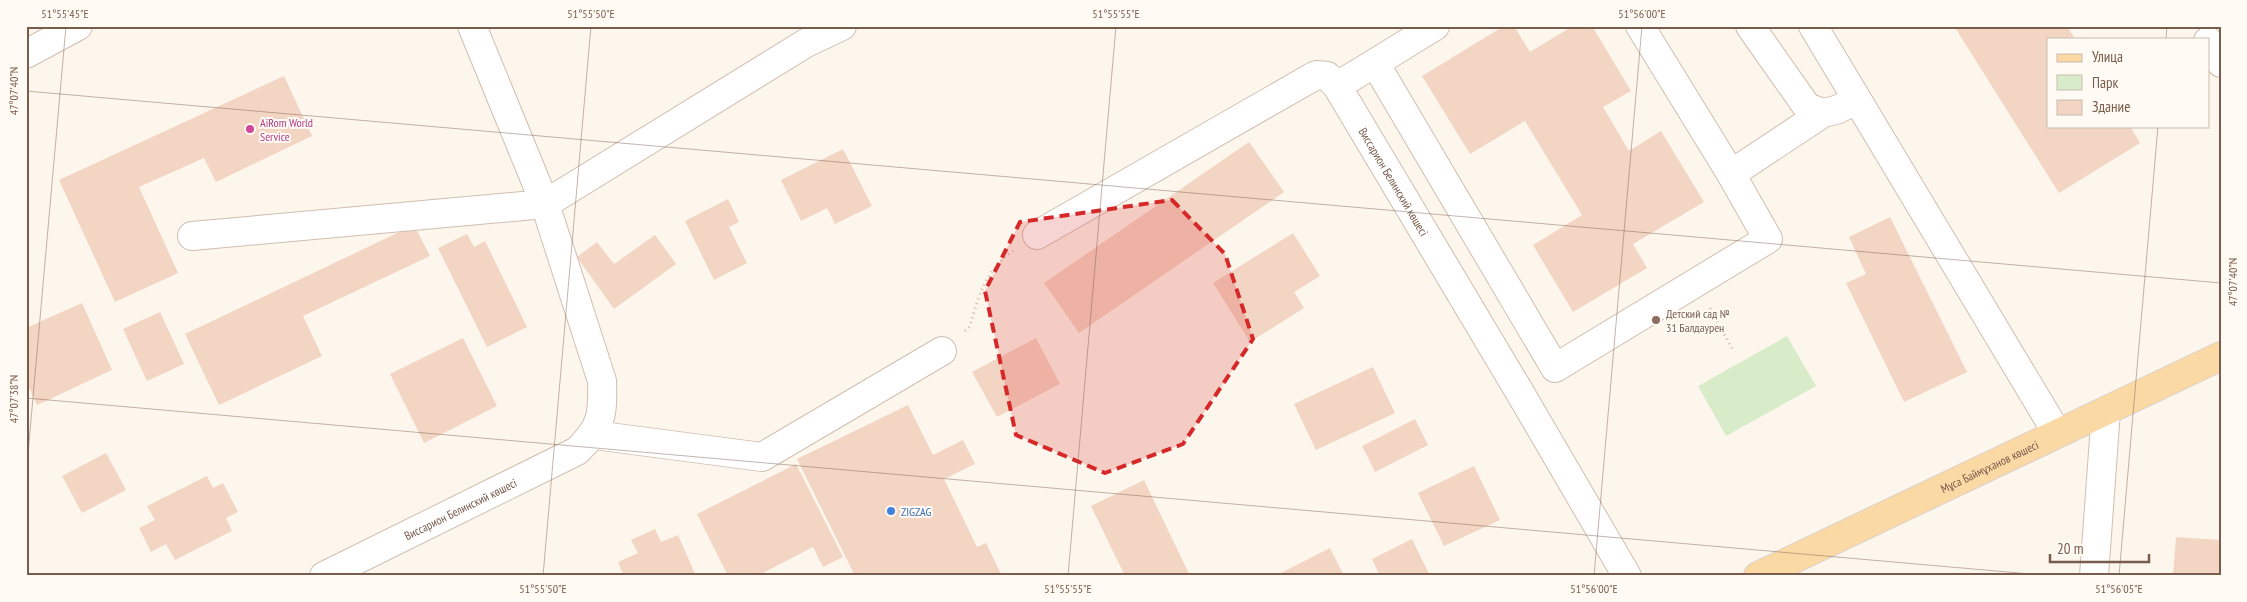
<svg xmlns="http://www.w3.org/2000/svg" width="2247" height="602" viewBox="0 0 2247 602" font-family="'PT Sans Narrow',sans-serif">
  <rect width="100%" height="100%" fill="#fdf6ec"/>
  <!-- green -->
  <path fill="#d8ecc9" d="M1787,336l29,50 -90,50 -28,-50z"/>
  <!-- building -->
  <g fill="#f3d5c3">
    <path d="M1504,26h10l16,26 43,-26h19l39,65 -28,16 26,44 32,-20 43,71 -71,42 14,24 -74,44 -40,-67 49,-30 -57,-94 -55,33 -48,-78z"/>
    <path d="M1954,26h113l8,13h-27v87h82l10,17 -81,50z"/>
    <path d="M284,76l28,60 -96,46 -12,-24 -65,29 39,86 -63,29 -56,-122z"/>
    <path d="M1249,142l35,50 -205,141 -35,-50z"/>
    <path d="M843,149l29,57 -37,18 -8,-16 -26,13 -20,-41z"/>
    <path d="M728,199l11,23 -10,5 18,36 -33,17 -29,-59z"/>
    <path d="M1890,217l77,155 -63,30 -58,-119 20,-9 -17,-37z"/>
    <path d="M414,225l16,31 -127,60 19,40 -103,49 -34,-71z"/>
    <path d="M1293,233l27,43 -26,16 10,16 -54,34 -37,-59z"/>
    <path d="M467,234l7,13 11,-6 42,86 -40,20 -49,-99z"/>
    <path d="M655,235l21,29 -62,45 -37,-52 20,-15 17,22z"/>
    <path d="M82,303l30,67 -75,35 -11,-24v-53z"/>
    <path d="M160,312l24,52 -37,17 -24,-52z"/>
    <path d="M463,338l34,68 -73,37 -34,-69z"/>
    <path d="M1036,338l24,46 -63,33 -25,-45z"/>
    <path d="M1373,367l22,46 -79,37 -22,-46z"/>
    <path d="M908,405l25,50 30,-15 12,24 -31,15 33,68 9,-4 16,33h-147l-58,-117z"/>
    <path d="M1415,419l13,26 -53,27 -13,-26z"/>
    <path d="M106,453l20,37 -44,23 -20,-37z"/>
    <path d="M796,464l47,93 -20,10 -10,-20 -56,29h-29l-31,-62z"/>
    <path d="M1474,466l26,54 -56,26 -26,-53z"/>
    <path d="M207,476l6,12 10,-5 15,29 -12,6 6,13 -57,29 -9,-16 -15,8 -12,-24 16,-8 -8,-14z"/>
    <path d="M1144,480l46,96h-65l-34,-70z"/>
    <path d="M655,529l6,13 17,-7 18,41h-72l-6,-14 20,-9 -7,-13z"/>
    <path d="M2176,537l45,3 -1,36h-47z"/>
    <path d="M1412,539l18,37h-54l3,-2 -7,-15z"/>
    <path d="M1330,548l14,28h-69z"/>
  </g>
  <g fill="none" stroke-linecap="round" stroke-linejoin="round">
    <!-- minor casing -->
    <g stroke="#d1beb0" stroke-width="30">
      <g id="minor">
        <path d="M1435,26l-60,37 180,305 213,-129 -37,-65 -91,-148"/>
        <path d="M1750,26l57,81 16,6 13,-3 21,-10"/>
        <path d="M1813,26l244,407"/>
        <path d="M2208,41l13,22"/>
        <path d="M26,54l52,-28"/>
        <path d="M1337,86l38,-23"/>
        <path d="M1731,174l92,-61"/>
        <path id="s1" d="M1037,235l279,-160 11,1 10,10 182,305 108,185"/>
        <path d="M192,236l353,-32 261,-161 36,-17"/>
        <path d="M594,435l168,22 180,-106"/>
        <path id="s2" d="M324,576l253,-125c25,-24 26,-36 25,-70l-57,-177 -73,-178"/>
        <path d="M2094,576l12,-165"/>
      </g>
    </g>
    <!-- major casing -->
    <g stroke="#dad1cd" stroke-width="30">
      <g id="major">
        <path id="s3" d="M1758,576l463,-220"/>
      </g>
    </g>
    <!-- path -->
    <g stroke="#d9b8a5" stroke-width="3" stroke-dasharray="1 4" stroke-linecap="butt">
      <path d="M1710,308l24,44"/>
      <path d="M965,331l5,-5c8,-29 16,-57 43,-75"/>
    </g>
    <!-- minor -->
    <use href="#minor" stroke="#fff" stroke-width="28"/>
    <!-- major -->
    <use href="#major" stroke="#fbd9a5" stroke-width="28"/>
  </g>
  <!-- marked area -->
  <path fill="#d62828" fill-opacity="0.2" stroke="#d62828" stroke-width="4" stroke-dasharray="10 6" stroke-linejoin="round" d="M1172,200l53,54 28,85 -70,105 -78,29 -89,-38 -31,-144 35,-69z"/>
  <!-- ticks -->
  <path fill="none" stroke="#7a5c4d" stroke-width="1" stroke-opacity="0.45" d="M2166,39l1,-13M26,91l2195,192M26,398l2027,178M26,476l40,-450M543,576l48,-550M1068,576l48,-550M1594,576l48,-550M2119,576l39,-450"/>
  <!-- markers -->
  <circle fill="#d1479c" stroke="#fffaf3" stroke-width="2" cx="250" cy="129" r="5"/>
  <circle fill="#8d6e63" stroke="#fffaf3" stroke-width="2" cx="1656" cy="320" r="5"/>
  <circle fill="#3f7fe0" stroke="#fffaf3" stroke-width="2" cx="891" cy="511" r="5"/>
  <g text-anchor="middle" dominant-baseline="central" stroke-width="4" stroke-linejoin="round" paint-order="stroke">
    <!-- hotel labels -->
    <g font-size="12" fill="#b23c85" stroke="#fffaf3" text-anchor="start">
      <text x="260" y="122">AiRom World<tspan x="260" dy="14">Service</tspan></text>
    </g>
    <!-- street labels -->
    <g font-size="12" fill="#7a5c4d" stroke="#fffaf3">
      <text stroke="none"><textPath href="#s1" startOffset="458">Виссарион Белинский көшесі</textPath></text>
      <text stroke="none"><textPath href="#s3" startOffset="256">Мұса Баймұханов көшесі</textPath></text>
      <text stroke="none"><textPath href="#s2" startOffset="152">Виссарион Белинский көшесі</textPath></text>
    </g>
    <!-- education labels -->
    <g font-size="12" fill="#785e54" stroke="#fffaf3" text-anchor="start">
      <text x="1666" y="313">Детский сад №<tspan x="1666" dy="14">31 Балдаурен</tspan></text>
    </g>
    <!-- shop labels -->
    <g font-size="12" fill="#366cbe" stroke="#fffaf3" text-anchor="start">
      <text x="901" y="511">ZIGZAG</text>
    </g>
  </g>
  <!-- border -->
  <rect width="2247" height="602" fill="none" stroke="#fffaf3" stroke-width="55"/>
  <!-- legend -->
  <rect x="2047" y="38" width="162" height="90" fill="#fffaf3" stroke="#cabbb1"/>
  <rect x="2057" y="54" width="25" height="8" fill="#fbd9a5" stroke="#cabbb1"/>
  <text x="2092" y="62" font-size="15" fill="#7a5c4d">Улица</text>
  <rect x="2057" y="75" width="25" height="15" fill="#d8ecc9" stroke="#cabbb1"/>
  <text x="2092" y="88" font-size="15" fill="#7a5c4d">Парк</text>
  <rect x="2057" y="100" width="25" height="15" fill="#f3d5c3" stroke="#cabbb1"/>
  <text x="2092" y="112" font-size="15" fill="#7a5c4d">Здание</text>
  <!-- scale -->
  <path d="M2050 554v8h99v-8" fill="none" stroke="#7a5c4d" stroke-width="2.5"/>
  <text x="2057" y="554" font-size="15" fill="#7a5c4d" stroke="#fffaf3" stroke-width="4" paint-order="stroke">20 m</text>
  <rect x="28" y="28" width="2192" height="546" fill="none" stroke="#7a5c4d" stroke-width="2"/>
  <g font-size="12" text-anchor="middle" fill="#7a5c4d">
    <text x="65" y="18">51°55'45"E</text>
    <text x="591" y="18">51°55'50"E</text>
    <text x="1116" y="18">51°55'55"E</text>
    <text x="1642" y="18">51°56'00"E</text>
    <text transform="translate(14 91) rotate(-90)" y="4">47°07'40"N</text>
    <text transform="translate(2233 282) rotate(-90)" y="4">47°07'40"N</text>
    <text transform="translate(14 399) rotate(-90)" y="4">47°07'38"N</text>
    <text x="543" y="593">51°55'50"E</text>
    <text x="1068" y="593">51°55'55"E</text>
    <text x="1594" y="593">51°56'00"E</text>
    <text x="2119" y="593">51°56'05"E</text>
  </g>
</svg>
